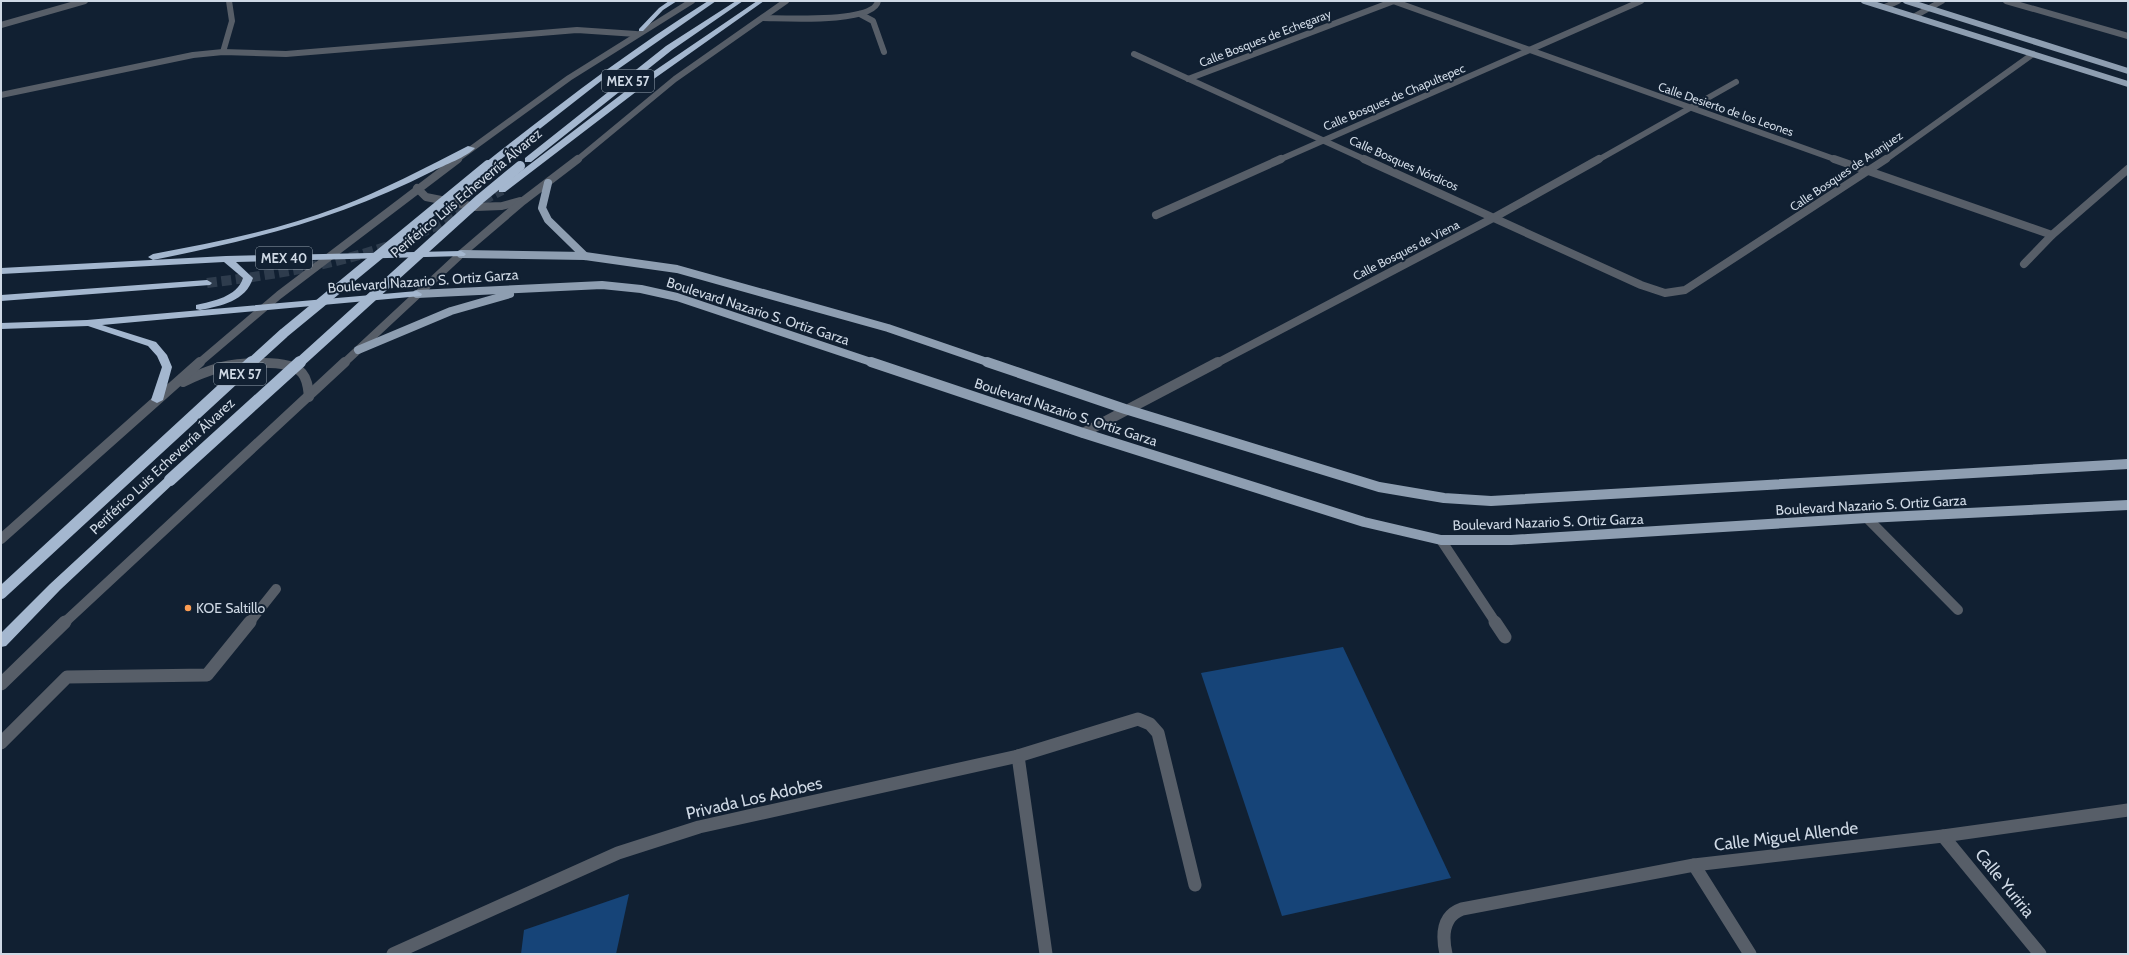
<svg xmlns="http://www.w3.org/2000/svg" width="2129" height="955" viewBox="0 0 2129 955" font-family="Cabin,sans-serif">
  <rect width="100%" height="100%" fill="#112032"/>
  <!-- green -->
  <g fill="#164478">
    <path d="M1343,647l108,231 -169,38 -81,-243z"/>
    <path d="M629,894l-13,60h-95l3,-24z"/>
  </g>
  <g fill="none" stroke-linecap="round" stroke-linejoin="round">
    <!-- highway-tunnel -->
    <path stroke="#2e3c4d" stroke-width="10" stroke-dasharray="10 4.5" stroke-linecap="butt" d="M207,283c67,-8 134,-19 198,-43 34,-14 65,-33 97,-50"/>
    <!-- minor-far3 -->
    <g stroke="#575e68" stroke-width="6">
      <path d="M1393,1l444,159"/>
      <path d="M2006,1l122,35"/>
      <path d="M1885,7l13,-6"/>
      <path d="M860,14l13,7 11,31"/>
      <path d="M1915,16l27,-15"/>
      <path d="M763,18c19,0 111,6 115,-17"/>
      <path d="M1,25l84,-24"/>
      <path d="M223,52l9,-31 -3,-20"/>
      <path d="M1134,54l232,106"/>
      <path d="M1188,79l206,-78"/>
      <path d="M1,95l192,-40 30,-3 63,2 291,-24 59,4"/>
      <path d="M456,160l113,-82 123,-77"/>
      <path d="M577,160l98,-81 111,-78"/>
      <path d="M1279,160l362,-159"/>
      <path d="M1598,160l138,-78"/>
      <path d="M1885,160l148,-106"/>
    </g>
    <!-- minor-far2 -->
    <g stroke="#575e68" stroke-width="8">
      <path d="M1364,159l277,126 24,8 20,-3 201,-131"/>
      <path d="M1834,159l218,76"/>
      <path d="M417,188l9,9 50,10 26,-1 18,-5"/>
      <path d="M1156,215l125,-56"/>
      <path d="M2024,264l28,-29 76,-66"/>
      <path d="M199,363l80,-68 179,-136"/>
      <path d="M344,363l117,-109 62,-53 55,-42"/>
      <path d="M1217,363l278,-146 104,-58"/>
    </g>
    <!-- minor-far1 -->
    <g stroke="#575e68" stroke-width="10">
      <path d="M183,382c12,-6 25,-11 38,-15 17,-4 68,-9 81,6 6,7 6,16 7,24"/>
      <path d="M1083,433l135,-71"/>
      <path d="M1867,518l91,92"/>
      <path d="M1,539l199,-177"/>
      <path d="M1441,540l55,83"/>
      <path d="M64,623l281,-261"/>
      <path d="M249,623l27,-34"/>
    </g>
    <!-- minor -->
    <g stroke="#575e68" stroke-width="13">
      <path d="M1495,622l10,15"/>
      <path d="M1,684l64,-62"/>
      <path d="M1,743l66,-66 140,-2 43,-53"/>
      <path d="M1018,756l28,198"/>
      <path d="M1943,836l97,118"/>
      <path d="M1694,865l56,89"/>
      <path d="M393,954l225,-101 81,-26 319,-71 120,-37 12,5 8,9 37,152"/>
      <path d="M1446,954c-4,-18 -4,-38 16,-45l232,-44 249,-29 185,-26"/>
    </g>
    <!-- major-far2 -->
    <g stroke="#8e9eb1" stroke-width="6">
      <path d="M1864,1l264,83"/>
      <path d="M1906,1l222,70"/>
    </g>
    <!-- major-far1 -->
    <g stroke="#8e9eb1" stroke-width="8">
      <path d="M548,183l-6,25 6,12 37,36"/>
      <path d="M461,254l124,2 92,13 211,59 102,35"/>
      <path d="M417,294l185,-9 39,4 36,8 197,66"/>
      <path d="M358,350l93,-39 59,-17"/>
    </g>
    <!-- major -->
    <g stroke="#8e9eb1" stroke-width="10">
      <path d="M871,362l212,71 281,89 77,18h70l356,-22 261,-13"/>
      <path d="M987,362l138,47 254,78 65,11 47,3 637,-37"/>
    </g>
    <!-- highway -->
    <g fill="#a4b7cf" fill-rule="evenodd">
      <path d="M669,1h8l-14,9 -20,21h-4v-2l20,-21z"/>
      <path d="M708,1h8l-115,80 -110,86h-6v-4c72,-57 145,-113 223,-162z"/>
      <path d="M736,1h7l-71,49 -141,112h-6v-4l141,-112z"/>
      <path d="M757,1h7l-123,87 -136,104h-6v-4l136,-104z"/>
      <path d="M468,146l7,2c-8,9 -31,17 -42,23 -92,47 -180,69 -280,89l-5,-3 5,-3c63,-12 126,-24 186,-47 44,-17 86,-39 129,-61z"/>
      <path d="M461,251l5,3 -2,2 -228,6 17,16c-7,23 -32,28 -53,32l-4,-1v-4c17,-4 41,-8 47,-27l-19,-16 -223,12v-6l225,-12z"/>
      <path d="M207,280l5,3 -2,2 -209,16v-6z"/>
      <path d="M417,291l5,3 -1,2 -319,29 54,17 11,13 5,12 -9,33 -6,3 -6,-3 11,-33 -5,-11 -9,-10 -60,-20 -87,3v-6l86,-3z"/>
      <path d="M170,476l4,1 2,3 -2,3 -114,107 -54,56 -5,1v-14l49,-49 116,-107z"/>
    </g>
    <!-- highway-bridge-far1 -->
    <g stroke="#a4b7cf" stroke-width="10">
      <path d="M251,363l33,-30 204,-168"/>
      <path d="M299,363l181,-164 40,-33"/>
    </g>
    <!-- highway-bridge -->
    <g stroke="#a4b7cf" stroke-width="12">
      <path d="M170,480l130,-118"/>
      <path d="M1,593l251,-231"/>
    </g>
  </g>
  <!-- markers -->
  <circle fill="#fc9d53" stroke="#112032" stroke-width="1.5" cx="188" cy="608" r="4"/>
  <g text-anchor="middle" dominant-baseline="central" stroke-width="4" stroke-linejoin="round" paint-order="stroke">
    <!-- far-street labels -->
    <g font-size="12" fill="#cfd9e5" stroke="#112032">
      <text transform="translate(1265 38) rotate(-21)">Calle Bosques de Echegaray</text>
      <text transform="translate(1394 97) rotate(-23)">Calle Bosques de Chapultepec</text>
      <text transform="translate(1726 109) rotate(19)">Calle Desierto de los Leones</text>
      <text transform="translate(1404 163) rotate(24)">Calle Bosques Nórdicos</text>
      <text transform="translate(1846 171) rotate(-34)">Calle Bosques de Aranjuez</text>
      <text transform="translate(1406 250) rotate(-27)">Calle Bosques de Viena</text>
    </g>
    <!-- shield labels -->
    <g fill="#112032" stroke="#96a2af" stroke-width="1">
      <rect x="602" y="70" width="52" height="22" rx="3"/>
      <rect x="256" y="247" width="56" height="22" rx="3"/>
      <rect x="214" y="363" width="52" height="22" rx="3"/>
    </g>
    <g font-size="13" font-weight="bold" fill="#cfd9e5">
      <text x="628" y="81">MEX 57</text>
      <text x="284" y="258">MEX 40</text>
      <text x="240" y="374">MEX 57</text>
    </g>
    <!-- street labels -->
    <g font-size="14" fill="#cfd9e5" stroke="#112032">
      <text transform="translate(466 193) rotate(-40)">Periférico Luis Echeverría Álvarez</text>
      <text transform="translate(423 281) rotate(-4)">Boulevard Nazario S. Ortiz Garza</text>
      <text transform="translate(758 311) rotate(18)">Boulevard Nazario S. Ortiz Garza</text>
      <text transform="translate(1066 412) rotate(18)">Boulevard Nazario S. Ortiz Garza</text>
      <text transform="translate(162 466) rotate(-43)">Periférico Luis Echeverría Álvarez</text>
      <text transform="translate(1871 505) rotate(-3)">Boulevard Nazario S. Ortiz Garza</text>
      <text transform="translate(1548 522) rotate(-2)">Boulevard Nazario S. Ortiz Garza</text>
    </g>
    <!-- poi labels -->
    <g font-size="14" fill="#cfd9e5" stroke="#112032" text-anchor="start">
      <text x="196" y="608">KOE Saltillo</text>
    </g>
    <!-- near-street labels -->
    <g font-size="17" fill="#cfd9e5" stroke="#112032">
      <text transform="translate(754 798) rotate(-13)">Privada Los Adobes</text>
      <text transform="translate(1786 836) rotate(-7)">Calle Miguel Allende</text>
      <text transform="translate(2005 883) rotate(51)">Calle Yuriria</text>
    </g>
  </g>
  <!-- border -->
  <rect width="2129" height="955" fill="none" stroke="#cfd9e5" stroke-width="4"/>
</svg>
